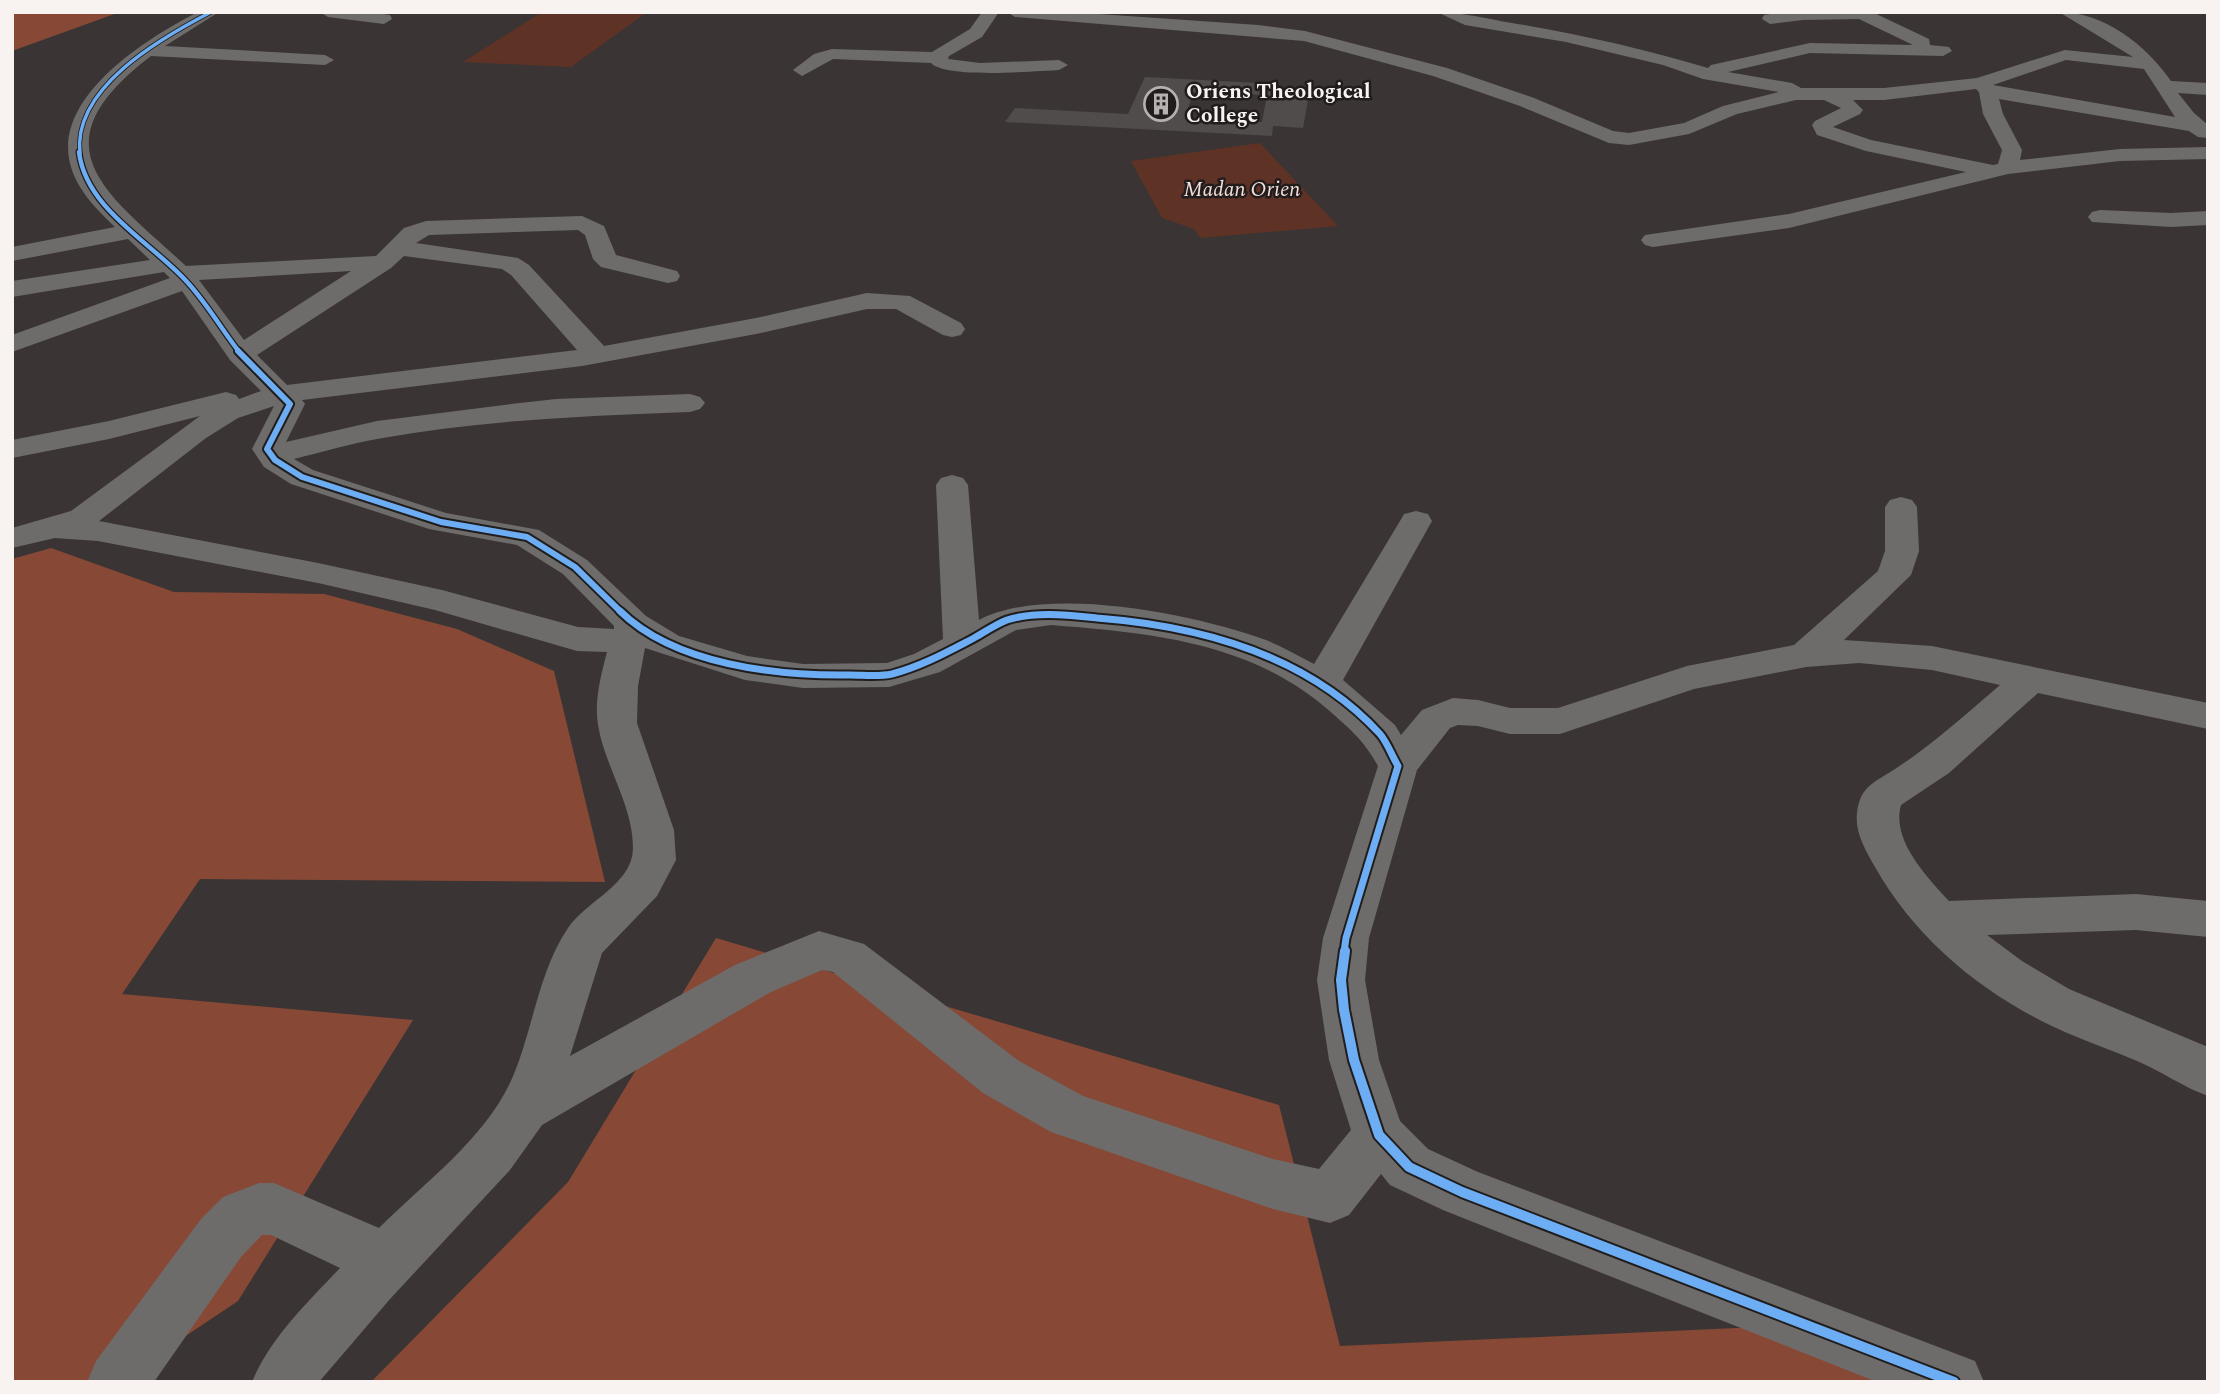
<svg xmlns="http://www.w3.org/2000/svg" width="2220" height="1394" viewBox="0 0 2220 1394" font-family="Spectral,serif">
  <rect width="100%" height="100%" fill="#3a3534"/>
  <!-- green -->
  <g fill="#5f3226">
    <path d="M542,12h105l-76,55 -108,-5z"/>
    <path d="M1260,143l78,83 -138,12 -6,-9 -32,-11 -31,-57z"/>
  </g>
  <!-- forest -->
  <g fill="#874836">
    <path d="M12,12h108l-108,39z"/>
    <path d="M51,548l123,44 150,2 133,35 97,42 51,211 -405,-3 -78,115 291,26 -175,281 -121,81h-105v-823z"/>
    <path d="M716,938l563,167 61,241 440,-20 110,56h-1519l197,-200z"/>
  </g>
  <!-- building -->
  <path fill="#4f4c4b" fill-rule="evenodd" d="M1145,77l131,7 -3,14 35,2 -5,28 -30,-2 -1,10 -267,-14 10,-14 113,6zM1193,92l74,3 -5,27 -77,-3z"/>
  <g fill="none" stroke-linecap="round" stroke-linejoin="round">
    <!-- street -->
    <g fill="#6e6c6b" fill-rule="evenodd">
      <path d="M198,12h21l-54,34 160,9 9,5 -9,5 -174,-9c-120,91 -43,138 35,210l190,-10 28,-28 22,-7 156,-5 22,10 12,29 61,16 3,5 -3,5 -9,2 -67,-16 -8,-8 -8,-24 -7,-5 -149,5 -13,8 102,15 11,7 75,81 152,-28 111,-25 43,3 51,27 4,6 -4,6 -9,2 -9,-2 -47,-26h-29l-111,25 -174,32 -280,34 3,4 -19,38 91,-21 134,-17 45,-5 134,-5 10,3 5,6 -5,6 -10,3c-105,4 -210,8 -313,27 -28,5 -55,13 -83,20l19,11 133,43 93,17 48,30 59,56 33,20 68,20 56,8 84,-1 27,-9 29,-15 -7,-154 5,-7 11,-3 11,3 5,7 11,135c68,-36 216,-6 287,20 17,7 33,16 48,24l86,-143 4,-7 12,-3 12,3 4,7 -89,159 52,45 6,10 21,-25 31,-12 25,2 32,8h48l129,-42 107,-21 84,-74 7,-20v-44l5,-7 11,-3 11,3 5,7 2,44 -8,24 -67,65 88,6 276,57v26l-170,-36 -89,80 -48,32c-10,35 26,72 48,96l187,-7 72,7v36l-72,-7 -149,5 35,26 47,28 139,58v49c-25,-9 -47,-25 -71,-35 -27,-12 -56,-21 -83,-34 -74,-35 -139,-89 -179,-160 -13,-23 -25,-43 -14,-70 6,-13 20,-19 31,-26 39,-25 73,-56 108,-86l-68,-15 -73,-7 -53,4 -112,22 -134,45h-50l-32,-8 -20,-1 -8,3 -33,42 -48,168 -4,42 14,80 21,61 28,28 50,23 497,189 9,21h-107l-434,-172 -53,-25 -9,-11 -32,41 -19,8 -57,-14 -204,-71 -18,-6 -68,-39 -150,-121 -11,-2 -53,23 -227,132 -32,45 -120,129 -71,83h-67c18,-44 56,-80 88,-114l-69,-33h-9l-21,22 -87,125h-67l9,-21 105,-142 22,-22 36,-14h15l105,45c44,-44 104,-88 131,-145 23,-50 27,-109 58,-155 18,-27 65,-44 65,-80 0,-43 -28,-81 -35,-123 -4,-24 3,-50 9,-73l-30,-1 -142,-41 -117,-27 -220,-42 -43,-3 -43,10v-20l59,-17 129,-95 -91,23 -97,19v-18l97,-19 117,-29 10,3 3,4 22,-8 -31,-31 -48,-69 -170,61v-17l158,-57 -6,-6 -152,25v-16l138,-21 -22,-21 -116,22v-14l103,-20c-17,-16 -37,-36 -44,-60 -21,-69 76,-129 127,-155zM404,256l98,13 9,6 66,75 -290,35 -30,-30 134,-87zM351,271l-107,69 -45,-60zM274,406l-22,43 12,18 27,17 138,45 88,16 46,29 51,52v3l-36,-2 -136,-37 -124,-27 -219,-42 107,-83 32,-20zM1051,625c101,8 203,17 282,89 19,17 32,28 45,52l-55,172 -6,42 12,80 22,70 -32,39 -46,-10 -190,-63 -64,-35 -155,-117 -45,-13 -84,34 -165,91 32,-103 55,-57 19,-36 -2,-30 -37,-107 1,-37 7,-38 100,32 58,8 86,-1 51,-15 76,-42z"/>
      <path d="M320,12h50l20,3 2,4 -8,5 -56,-7z"/>
      <path d="M982,12h17l-17,25 -33,19 -1,3 32,4 79,-3 9,5 -9,5c-24,1 -113,9 -128,-7l-98,-4 -31,17 -9,-6 21,-16 18,-5 100,3 38,-23z"/>
      <path d="M1007,12h63l188,13 47,6 142,37 87,30 79,33 16,2 55,-10 39,-17 56,-14 -76,-13 -40,-14 -97,-23 -101,-17 -28,-13c25,0 50,7 75,11 67,11 132,26 196,45l3,-3 99,-22 103,2 -54,-26 -56,1 -33,4 -8,-5 2,-4 20,-3h88l57,27 1,6 19,2 3,4 -9,5 -133,-3 -82,19 64,11 9,5h83l93,-10 88,-28 68,7 -74,-45c45,0 87,33 112,69l37,2v12l-30,-2 16,20 14,12v13l-10,-1 -9,-6 -190,-32 4,15 19,36 -2,10 100,-11 88,-2v12l-88,2 -112,13 -219,54 -136,19 -8,-2 -4,-5 4,-5 144,-21 177,-42 -100,-21 -49,-16 -5,-10 3,-4 26,-13 -17,-8h-28l-59,14 -48,20 -60,11 -20,-2 -89,-37 -87,-30 -129,-35 -289,-24zM2066,60l78,9 31,48 -182,-32zM1976,89l3,3 4,22 19,36 -4,14 -5,1 -122,-25 -38,-13 27,-13 3,-4 -10,-10h31z"/>
      <path d="M2100,210l71,3 37,-2v14l-37,2 -79,-5 -4,-5 4,-5z"/>
    </g>
    <!-- cycleway-far4 casing -->
    <g stroke="#201d1c" stroke-width="5">
      <path id="cycleway-far4" d="M80,154c-8,-66 81,-116 131,-142"/>
    </g>
    <!-- cycleway-far3 casing -->
    <g stroke="#201d1c" stroke-width="7">
      <path id="cycleway-far3" d="M79,152c7,58 74,91 109,131 20,22 34,47 52,70"/>
    </g>
    <!-- cycleway-far2 casing -->
    <g stroke="#201d1c" stroke-width="10">
      <path id="cycleway-far2" d="M238,351l52,53 -23,45 8,11 27,17 139,45 86,15 48,30 47,46"/>
    </g>
    <!-- cycleway-far1 casing -->
    <g stroke="#201d1c" stroke-width="11">
      <path id="cycleway-far1" d="M620,611c55,54 157,65 230,64 13,0 29,2 42,-1 30,-8 55,-22 82,-36 11,-6 22,-14 33,-18 29,-9 61,-5 90,-2 103,8 210,36 283,116 7,8 12,22 18,32l-52,172 -2,14"/>
    </g>
    <!-- cycleway casing -->
    <g stroke="#201d1c" stroke-width="14">
      <path id="cycleway" d="M1345,951l-4,29 3,30 10,50 25,75 30,32 53,25 492,190"/>
    </g>
    <!-- cycleway-far4 -->
    <use href="#cycleway-far4" stroke="#6dadf4" stroke-width="3.5"/>
    <!-- cycleway-far3 -->
    <use href="#cycleway-far3" stroke="#6dadf4" stroke-width="4.5"/>
    <!-- cycleway-far2 -->
    <use href="#cycleway-far2" stroke="#6dadf4" stroke-width="6"/>
    <!-- cycleway-far1 -->
    <use href="#cycleway-far1" stroke="#6dadf4" stroke-width="7"/>
    <!-- cycleway -->
    <use href="#cycleway" stroke="#6dadf4" stroke-width="10"/>
  </g>
  <!-- icons -->
  <defs>
    <g id="building-ring" transform="scale(1.75)"><circle r="9.5" fill="#201d1c" stroke="#b6b0af" stroke-width="1.5"/><path d="M-4-6H4V6H1V3H-1V6H-4ZM-2.5-4.3h1.7v1.8h-1.7ZM.8-4.3h1.7v1.8H.8ZM-2.5-1h1.7V.8h-1.7ZM.8-1h1.7V.8H.8Z" fill="#b6b0af"/></g>
  </defs>
  <g fill-rule="evenodd">
    <use href="#building-ring" x="1161" y="104"/>
  </g>
  <g text-anchor="middle" dominant-baseline="central" stroke-width="5" stroke-linejoin="round" paint-order="stroke">
    <!-- far-poi labels -->
    <g font-size="21" font-weight="bold" fill="#f8f2f1" stroke="#201d1c" text-anchor="start">
      <text x="1186" y="92">Oriens Theological<tspan x="1186" dy="24">College</tspan></text>
    </g>
    <!-- far-park labels -->
    <g font-size="21" font-style="italic" fill="#f5dfd8" stroke="#201d1c">
      <text x="1242" y="190">Madan Orien</text>
    </g>
  </g>
  <!-- border -->
  <rect width="2220" height="1394" fill="none" stroke="#f8f2f1" stroke-width="28"/>
</svg>
